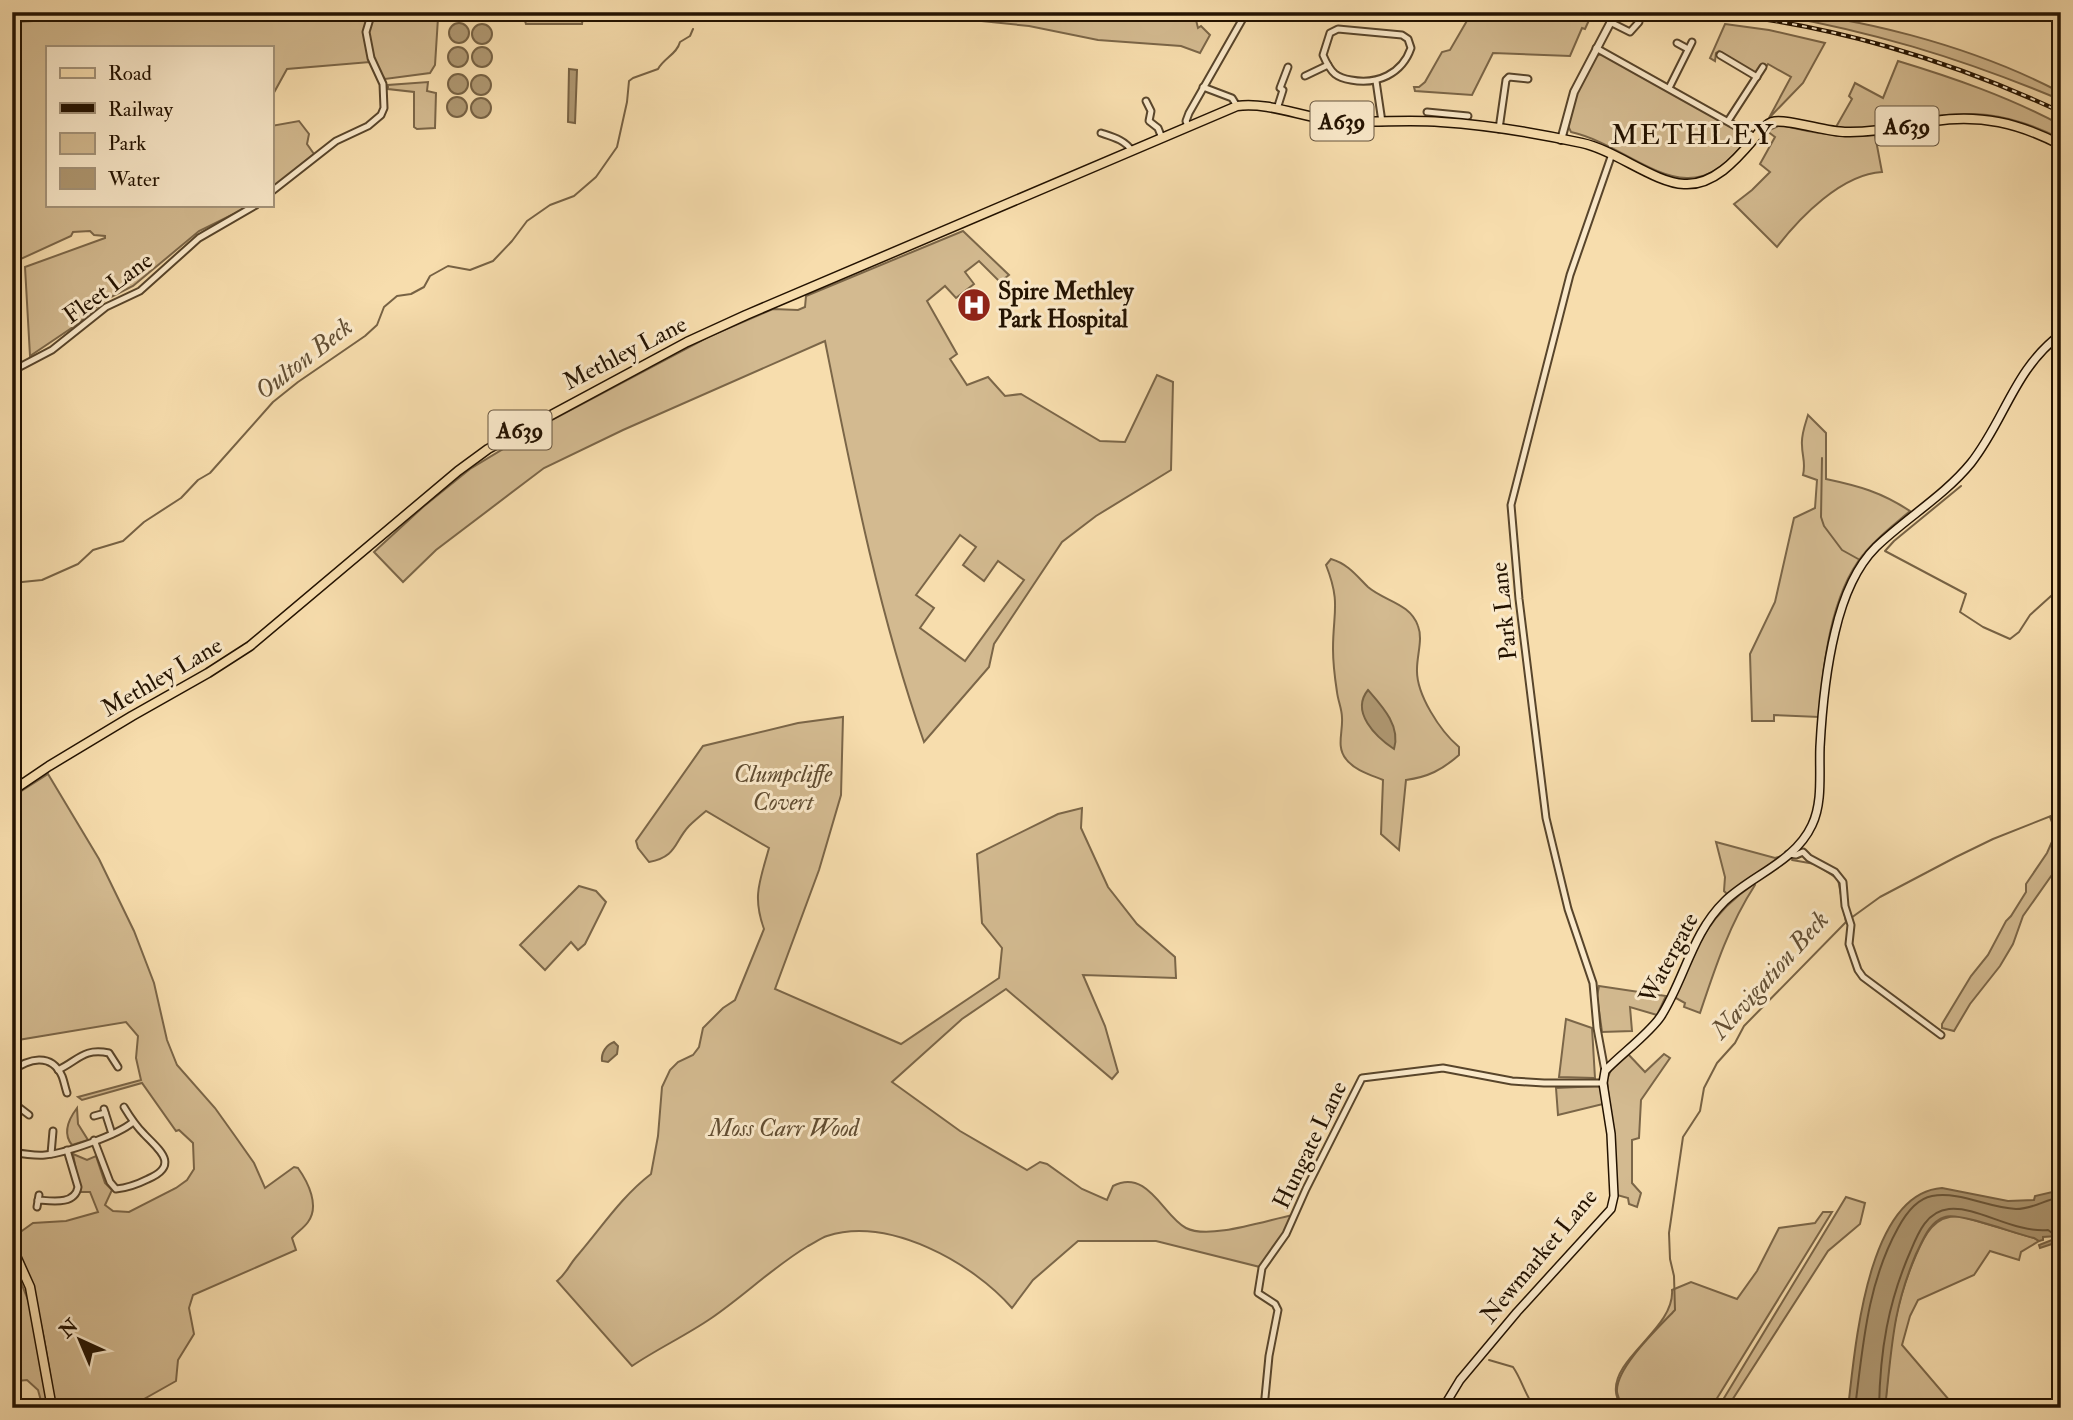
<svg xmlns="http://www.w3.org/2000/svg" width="2073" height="1420" viewBox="0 0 2073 1420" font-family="'IM FELL Double Pica',serif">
  <rect width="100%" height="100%" fill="#f7ddad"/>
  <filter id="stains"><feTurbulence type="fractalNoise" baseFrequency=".00286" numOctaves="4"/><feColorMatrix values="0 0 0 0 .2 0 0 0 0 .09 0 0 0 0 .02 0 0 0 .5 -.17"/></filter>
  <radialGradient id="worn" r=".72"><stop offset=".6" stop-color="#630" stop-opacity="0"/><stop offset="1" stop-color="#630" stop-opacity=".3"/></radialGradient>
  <!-- green -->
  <g fill="#d3ba90" stroke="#7b6648" stroke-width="2" fill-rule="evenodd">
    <path d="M310,12h884l4,16 3,-2 9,9 -10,18 -19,-7 -83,-6 -69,-14 -67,-7 -379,-3 -1,8h-56l-2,-6h-86l-3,47 -5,8 -45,6 -15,-17 -83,7 -16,29v-51h-224v158h205l-53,26 -66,55 -30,15 -24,22 -49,33 -5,-89 80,-29v-2l-11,-1 -4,-4 -17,1 -2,4 -59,27v-241l170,-8z"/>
    <path d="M1759,12c91,0 215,36 295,77l7,-18v29c-100,-42 -195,-71 -302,-88z"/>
    <path d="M1590,18l-5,11 -3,-1 -12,28 -77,-3 -21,42 -57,-4 -1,-4h5l6,-5 17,-30 8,-2 18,-31z"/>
    <path d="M1725,24l44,6 56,13 -22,40 -34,35 22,-41 -23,-13 -2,3 -4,-2 -7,8 -36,-22 -3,2 -1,8 -5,-3z"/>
    <path d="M1601,54l142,79 2,8c-57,81 -108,6 -174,-9l-3,-6 8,-31 20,-39z"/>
    <path d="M1898,61c56,17 111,36 163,64v14c-55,-28 -91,-30 -151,-19 -24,5 -50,11 -74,7l16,-28 -3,-3 6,-13 28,15z"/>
    <path d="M428,82l-1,9 9,2 -1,35 -18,1 -3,-2v-35l-26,-3v-4z"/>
    <path d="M299,121l10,13 -2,10 7,10 -43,35v-63z"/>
    <path d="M1781,125c32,8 61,13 94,10l7,37c-40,2 -82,45 -105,75l-43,-43 18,-14 18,-18 -10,-8 15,-27 -8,-6z"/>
    <path d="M963,231l46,44 -9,7 -21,-21 -14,11 9,12 -18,14 -11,-12 -18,15 30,53 -7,5 17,26 21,-8 17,19 16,-2 79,47 25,1 32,-67 16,7 -2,88 -75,46 -34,26 -68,102 -5,23 -65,75c-46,-131 -72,-266 -99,-401l-202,89 -79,38 -108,82 -33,32 -29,-30 49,-45 47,-38 76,-46 164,-87 63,-27 25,1 7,-3 1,-11zM960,535l16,12 -13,18 21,16 14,-20 26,19 -59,81 -45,-33 14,-20 -18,-13z"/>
    <path d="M1808,415l18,18v46c33,7 55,13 84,32 -16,14 -34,27 -47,44 -33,41 -40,111 -44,162l-45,-2v6h-22l-2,-67 25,-52 19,-84 21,-10 2,-28 -14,-5c3,-13 -1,-18 -1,-30 -1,-10 3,-20 6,-30z"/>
    <path d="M1331,559c17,5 25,16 37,28 16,14 42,16 50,39 5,13 -1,29 -1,43 -1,25 23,62 42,78v8c-17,15 -31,22 -53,25l-7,70 -18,-16 2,-54c-12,-5 -29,-10 -37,-21 -10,-12 -3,-27 -4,-41 0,-9 -4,-17 -5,-26 -2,-13 -4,-29 -4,-43 0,-37 8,-46 -7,-84z"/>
    <path d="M843,717l-2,78 -22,75 -44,119 126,55 98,-66 3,-30 -20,-25 -5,-69 81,-40 24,-6 -1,20 27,59 29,37 38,33 1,21 -93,-3 22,51 13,46 -6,7 -106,-90 -44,30 -70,63 68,49 67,39 13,-8 7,2 35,25 25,11 6,-14c35,-18 50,30 73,42 23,12 81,-8 107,-13l-10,20 -23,32 -104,-26h-78l-45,39 -21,28c-39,-45 -123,-92 -185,-72 -6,2 -13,7 -19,10 -35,21 -64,50 -98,73 -25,17 -53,30 -78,47l-75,-85c10,-8 12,-16 20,-25 25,-29 44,-59 74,-82l7,-38 4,-49 8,-17 8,-8 15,-7 6,-8 4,-19 20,-20 12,-8 29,-71c-12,-33 -4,-48 5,-81l-63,-37c-6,5 -12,10 -17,15 -15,16 -12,31 -40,36l-11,-14 -2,-7 67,-95 95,-23z"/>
    <path d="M48,774l51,85 35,72 20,52 13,57 10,25 38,43 20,28 19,27 11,25 29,-21 4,1c10,14 22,38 10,54 -4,6 -11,10 -16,16l4,12 -103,45 -4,13 5,26 -16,26 -2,21 -48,27h-73c-8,-59 -17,-116 -43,-170l21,-15 33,-2 32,-9 -8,-20h-10l-7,-38 14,6 9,-4 9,27 7,7 -7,15 8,6 16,1 47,-24 11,-8 7,-11 -1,-26 -14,-13 -3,1 -34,-48 -60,17 -4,-3 63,-17 -5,-22 2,-22 -12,-14 -114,19v-244z"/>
    <path d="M2061,809v53l-38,54 -10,28 -13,22 -30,38 -16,27 -12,-3v-4l29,-48 17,-21 18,-34 5,-5 15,-24v-8l21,-31 12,-27v-3l-7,-1 -2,-5z"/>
    <path d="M1716,842l59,16 7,-2 -54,39 -4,-4 1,-14z"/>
    <path d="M1754,884l1,1c-26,40 -40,83 -55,128l-16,-6 1,-4 -11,-6c21,-49 34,-82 80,-113z"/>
    <path d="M579,886l17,5 10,11 -21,42 -7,6 -7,-8 -26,28 -25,-25z"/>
    <path d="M1599,986l67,10 -9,19 -27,-8 2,24 -30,1 -5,-36z"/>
    <path d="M1566,1019l26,9 3,50 -36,-1z"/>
    <path d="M1628,1054l17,18 19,-18 6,4 -29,42 -2,38 -7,2v43l9,10 -4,14 -8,-3 -1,-6 -11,-3 -10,-116 4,-9z"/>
    <path d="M1600,1086l3,18 -45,11 -2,-27z"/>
    <path d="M77,1108l1,16 10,16 -16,5c-9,-11 -4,-25 5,-37z"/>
    <path d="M1846,1197l19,6 -5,21 -32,27 -101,157h-9z"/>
    <path d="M1823,1212h9l-121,196h-90c-1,-5 -5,-11 -5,-16 -4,-34 59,-64 56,-102l19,-8 46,17 20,-28 22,-43 36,-5z"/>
    <path d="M1960,1216l74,22 5,3 -18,11 -2,8 -29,-9 -16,24 -56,25 -8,16 -8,29 54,63h-71c5,-58 7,-98 31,-153 9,-21 18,-40 44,-39z"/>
    <path d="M12,1260l18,45 18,103h-5l-5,-18 -11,-10 -10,1 -5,5z"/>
  </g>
  <!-- water -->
  <g fill="#af9872" stroke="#776244" stroke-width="2">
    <circle cx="459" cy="33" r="10"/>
    <circle cx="482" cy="34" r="10"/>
    <circle cx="482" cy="57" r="10"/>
    <circle cx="458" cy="57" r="10"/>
    <path d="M569,69l8,1 -2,53 -7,-1z"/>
    <circle cx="458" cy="84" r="10"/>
    <circle cx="481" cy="85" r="10"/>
    <circle cx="457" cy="107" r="10"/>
    <circle cx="481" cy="108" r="10"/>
    <path d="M1368,690c14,16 33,36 26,59 -18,-12 -44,-37 -26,-59z"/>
    <path d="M614,1042l4,4 -1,8 -9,8 -6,-1c-1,-8 4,-16 12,-19z"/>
    <path d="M1942,1188l66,13 26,-1 1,-4 26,-6v51l-21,7 -1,-3 18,-7v-2l-14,1v3l-4,1 -5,-3c-18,-4 -75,-26 -89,-21 -16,5 -22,23 -29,37 -24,57 -24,94 -31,154h-37c7,-57 18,-215 94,-220z"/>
  </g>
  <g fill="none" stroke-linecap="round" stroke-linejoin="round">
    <!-- shore -->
    <g stroke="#695539" stroke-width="2">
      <path d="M1855,1408c8,-62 12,-124 43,-180 7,-13 18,-29 34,-32 28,-5 56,12 84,13 17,0 28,-9 45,-12"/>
      <path d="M1879,1408c1,-57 9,-106 32,-158 7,-17 16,-39 38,-41 29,-3 64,24 99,21l7,5h6"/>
    </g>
    <!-- stream -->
    <g stroke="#776244" stroke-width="2">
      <path d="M1822,458l-1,59 3,9 18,24 18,10"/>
      <path d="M1961,486l-67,55 -9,10 81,43 -6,18 23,15 27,12 9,-7 11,-17 31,-28"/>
      <path d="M12,583l30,-3 36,-16 15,-14 30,-9 21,-19 37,-24 17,-18 12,-7 63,-71 25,-20 67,-46 12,-11 7,-18 13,-11 14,-2 13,-7 6,-11 18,-10 22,4 23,-9 19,-20 15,-20 23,-16 24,-9 22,-19 21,-30 10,-45 2,-21 4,-3 25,-9c6,-11 19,-15 22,-27l10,-6 3,-7"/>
      <path d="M1851,918l29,-21 76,-40 37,-18 68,-27"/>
      <path d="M1489,1360l24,7c9,13 12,28 22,41"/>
      <path d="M1623,1408c-2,-5 -5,-10 -6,-16 -2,-24 42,-65 58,-82l-1,-34 -4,-17 -1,-26 14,-96 17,-26 4,-23 13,-25 18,-20 9,-17 102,-104 -8,-43 -23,-15 -23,-4"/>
    </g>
    <!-- minor casing -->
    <g stroke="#58452b" stroke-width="9">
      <g id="minor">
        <path d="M1610,22l20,10 9,-10"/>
        <path d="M1338,29l64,6 6,4 3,9c-9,26 -34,37 -60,32 -6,-1 -11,-2 -16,-6 -6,-5 -9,-12 -12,-19l7,-22z"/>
        <path d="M1677,43l11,6"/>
        <path d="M1596,48l159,89"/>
        <path d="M1720,55l37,22"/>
        <path d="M1305,76l23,-11"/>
        <path d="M1376,81l6,41"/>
        <path d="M1203,87l29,11 5,8"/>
        <path d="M1669,88l23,-46"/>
        <path d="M1146,101l5,10 -2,10 9,7 4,10"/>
        <path d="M1277,109l6,-19 -3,-2 8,-21"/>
        <path d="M1427,112l41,4"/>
        <path d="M1728,121l35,-54"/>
        <path d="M1188,126l-2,-5 3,-8 57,-100"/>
        <path d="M1499,129l7,-49 3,-3 19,2"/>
        <path d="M1101,133c12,4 24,7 31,18"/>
        <path d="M271,192l65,-51 32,-15 13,-11 3,-7 -1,-24 -12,-26 -5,-26 6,-20"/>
        <path d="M12,371l40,-21 54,-43 34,-16 59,-53 57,-33"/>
        <path d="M1788,854l8,1 7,-3 6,6 26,14 8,10 2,24 6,19 -2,19 9,26 5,7 78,58"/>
        <path d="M58,1070c21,-10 25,-22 51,-17l9,14"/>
        <path d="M12,1071c16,-12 39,-19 50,5 2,5 3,11 5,17"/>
        <path d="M1605,1071l-8,-43 -4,-45 -25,-74 -22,-91 -27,-219 -8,-94 59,-230 42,-121"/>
        <path d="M12,1102l17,13"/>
        <path d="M104,1109l8,25"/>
        <path d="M94,1116l11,-3"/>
        <path d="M94,1140l16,42 6,7c11,-1 22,-5 32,-10 33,-14 10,-30 -4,-45 -8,-8 -14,-17 -20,-27"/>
        <path d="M12,1152c11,2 22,4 33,3 21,-2 73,-20 88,-33"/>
        <path d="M51,1154l2,-23"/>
        <path d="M38,1200c14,1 37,5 40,-13l-11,-37"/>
        <path d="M37,1207l2,-12"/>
        <path d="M1264,1408l5,-52 9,-46 -3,-6 -17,-11 4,-25 24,-34 20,-45 56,-111 81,-10 69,13 32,2h59"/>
      </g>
    </g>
    <!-- tertiary casing -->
    <g stroke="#58452b" stroke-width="10">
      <path id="tertiary" d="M1561,140l13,-48 42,-80"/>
    </g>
    <!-- secondary casing -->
    <g stroke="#231200" stroke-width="10">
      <path id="secondary" d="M1443,1408l17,-28 57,-68 94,-103 3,-13 -3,-62 -8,-51 2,-12c15,-16 45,-38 56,-55 24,-38 31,-83 64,-115 27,-26 70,-39 87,-76 11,-23 7,-52 8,-78 2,-38 6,-78 15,-115 7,-30 19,-63 41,-85 30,-29 68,-51 95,-84 34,-43 43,-94 90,-129"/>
    </g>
    <!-- primary casing -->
    <g stroke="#231200" stroke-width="11">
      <g id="primary">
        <path d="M12,791l37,-25 83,-50 76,-43 42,-27 208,-175 30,-22 199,-107 59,-27 491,-209c31,-4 62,10 93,14 37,4 74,-1 111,2 47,3 95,11 141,21 33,7 73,40 102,41 29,2 52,-24 69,-44 5,-7 11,-15 19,-18 14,-4 54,10 73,10 30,1 59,-7 89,-11 46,-7 85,2 127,24"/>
        <path d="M12,1247l18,40 22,121"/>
      </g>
    </g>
    <!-- minor -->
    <use href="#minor" stroke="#fae9ca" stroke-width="5"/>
    <!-- tertiary -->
    <use href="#tertiary" stroke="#fae9ca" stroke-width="6"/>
    <!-- secondary -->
    <use href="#secondary" stroke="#fae9ca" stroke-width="7"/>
    <!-- primary -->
    <use href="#primary" stroke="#f7ddad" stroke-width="8"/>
    <!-- rail casing -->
    <g stroke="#231200" stroke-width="4.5">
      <path id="rail" d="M1703,12c122,10 247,48 358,100"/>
    </g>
    <!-- rail -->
    <use href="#rail" stroke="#fae9ca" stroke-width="2" stroke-dasharray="5" stroke-linecap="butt"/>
  </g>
  <!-- icons -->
  <defs>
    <g id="hospital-disc" transform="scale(1.75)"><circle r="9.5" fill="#8f2418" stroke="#fae9ca"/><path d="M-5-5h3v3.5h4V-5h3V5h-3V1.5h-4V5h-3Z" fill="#fff"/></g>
  </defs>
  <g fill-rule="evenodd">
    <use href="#hospital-disc" x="974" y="305"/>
  </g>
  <g text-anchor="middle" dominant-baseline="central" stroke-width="6" stroke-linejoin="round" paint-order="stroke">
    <!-- shield labels -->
    <g fill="#fae9ca" stroke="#64523d" stroke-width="2">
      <rect x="1310.5" y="101.5" width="63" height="39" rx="5"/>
      <rect x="1875.5" y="106.5" width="63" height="39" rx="5"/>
      <rect x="488.5" y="410.5" width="63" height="39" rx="5"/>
    </g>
    <g font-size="23" font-weight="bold" fill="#231200">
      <text x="1342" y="121">A639</text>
      <text x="1907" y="126">A639</text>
      <text x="520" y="430">A639</text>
    </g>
    <!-- street labels -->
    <g font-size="24" fill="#231200" stroke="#fae9ca">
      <text transform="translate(108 288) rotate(-36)">Fleet Lane</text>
      <text transform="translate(625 353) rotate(-27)">Methley Lane</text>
      <text transform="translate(1504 611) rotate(-96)">Park Lane</text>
      <text transform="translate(162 677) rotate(-30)">Methley Lane</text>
      <text transform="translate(1669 958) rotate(-62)">Watergate</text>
      <text transform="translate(1310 1145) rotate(-64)">Hungate Lane</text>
      <text transform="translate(1539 1256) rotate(-50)">Newmarket Lane</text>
    </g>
    <!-- poi labels -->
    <g font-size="24" font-weight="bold" fill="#231200" stroke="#fae9ca" text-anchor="start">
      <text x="998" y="291">Spire Methley<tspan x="998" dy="28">Park Hospital</tspan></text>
    </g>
    <!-- park labels -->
    <g font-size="24" font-style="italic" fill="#614d32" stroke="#fae9ca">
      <text x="783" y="774">Clumpcliffe<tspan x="783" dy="28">Covert</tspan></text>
      <text x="784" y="1128">Moss Carr Wood</text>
    </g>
    <!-- water labels -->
    <g font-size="26" font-style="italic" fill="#624e33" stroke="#fae9ca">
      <text transform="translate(304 359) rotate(-38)">Oulton Beck</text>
      <text transform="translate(1770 975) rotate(-48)">Navigation Beck</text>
    </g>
    <!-- quarter labels -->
    <g font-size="28" letter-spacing="2" fill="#231200" stroke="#fae9ca">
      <text x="1693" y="135">METHLEY</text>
    </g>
  </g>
  <!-- margin -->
  <rect width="2073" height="1420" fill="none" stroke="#f7ddad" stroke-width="42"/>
  <rect x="14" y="14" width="2045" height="1392" fill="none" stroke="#231200" stroke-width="3.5"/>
  <rect x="21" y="21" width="2031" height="1378" fill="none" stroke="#231200" stroke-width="2"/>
  <!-- legend -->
  <rect x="46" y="46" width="228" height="161" fill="#fae9ca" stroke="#a49379" stroke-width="2"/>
  <rect x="60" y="68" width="35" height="10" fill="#f7ddad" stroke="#a49379" stroke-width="2"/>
  <text x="108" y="80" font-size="21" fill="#231200">Road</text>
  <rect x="60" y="103" width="35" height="10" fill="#231200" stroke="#a49379" stroke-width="2"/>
  <text x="108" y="116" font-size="21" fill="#231200">Railway</text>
  <rect x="60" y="133" width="35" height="21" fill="#d3ba90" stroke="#a49379" stroke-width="2"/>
  <text x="108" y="150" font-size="21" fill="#231200">Park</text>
  <rect x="60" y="168" width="35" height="21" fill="#af9872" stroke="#a49379" stroke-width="2"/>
  <text x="108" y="186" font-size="21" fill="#231200">Water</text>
  <!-- north arrow -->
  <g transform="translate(80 1340) rotate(316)" stroke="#fae9ca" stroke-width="5" paint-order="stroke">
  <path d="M0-5L12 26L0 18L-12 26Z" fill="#231200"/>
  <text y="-10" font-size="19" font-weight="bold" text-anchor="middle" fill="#231200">N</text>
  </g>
  <rect width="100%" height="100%" filter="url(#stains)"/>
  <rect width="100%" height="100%" fill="url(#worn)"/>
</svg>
